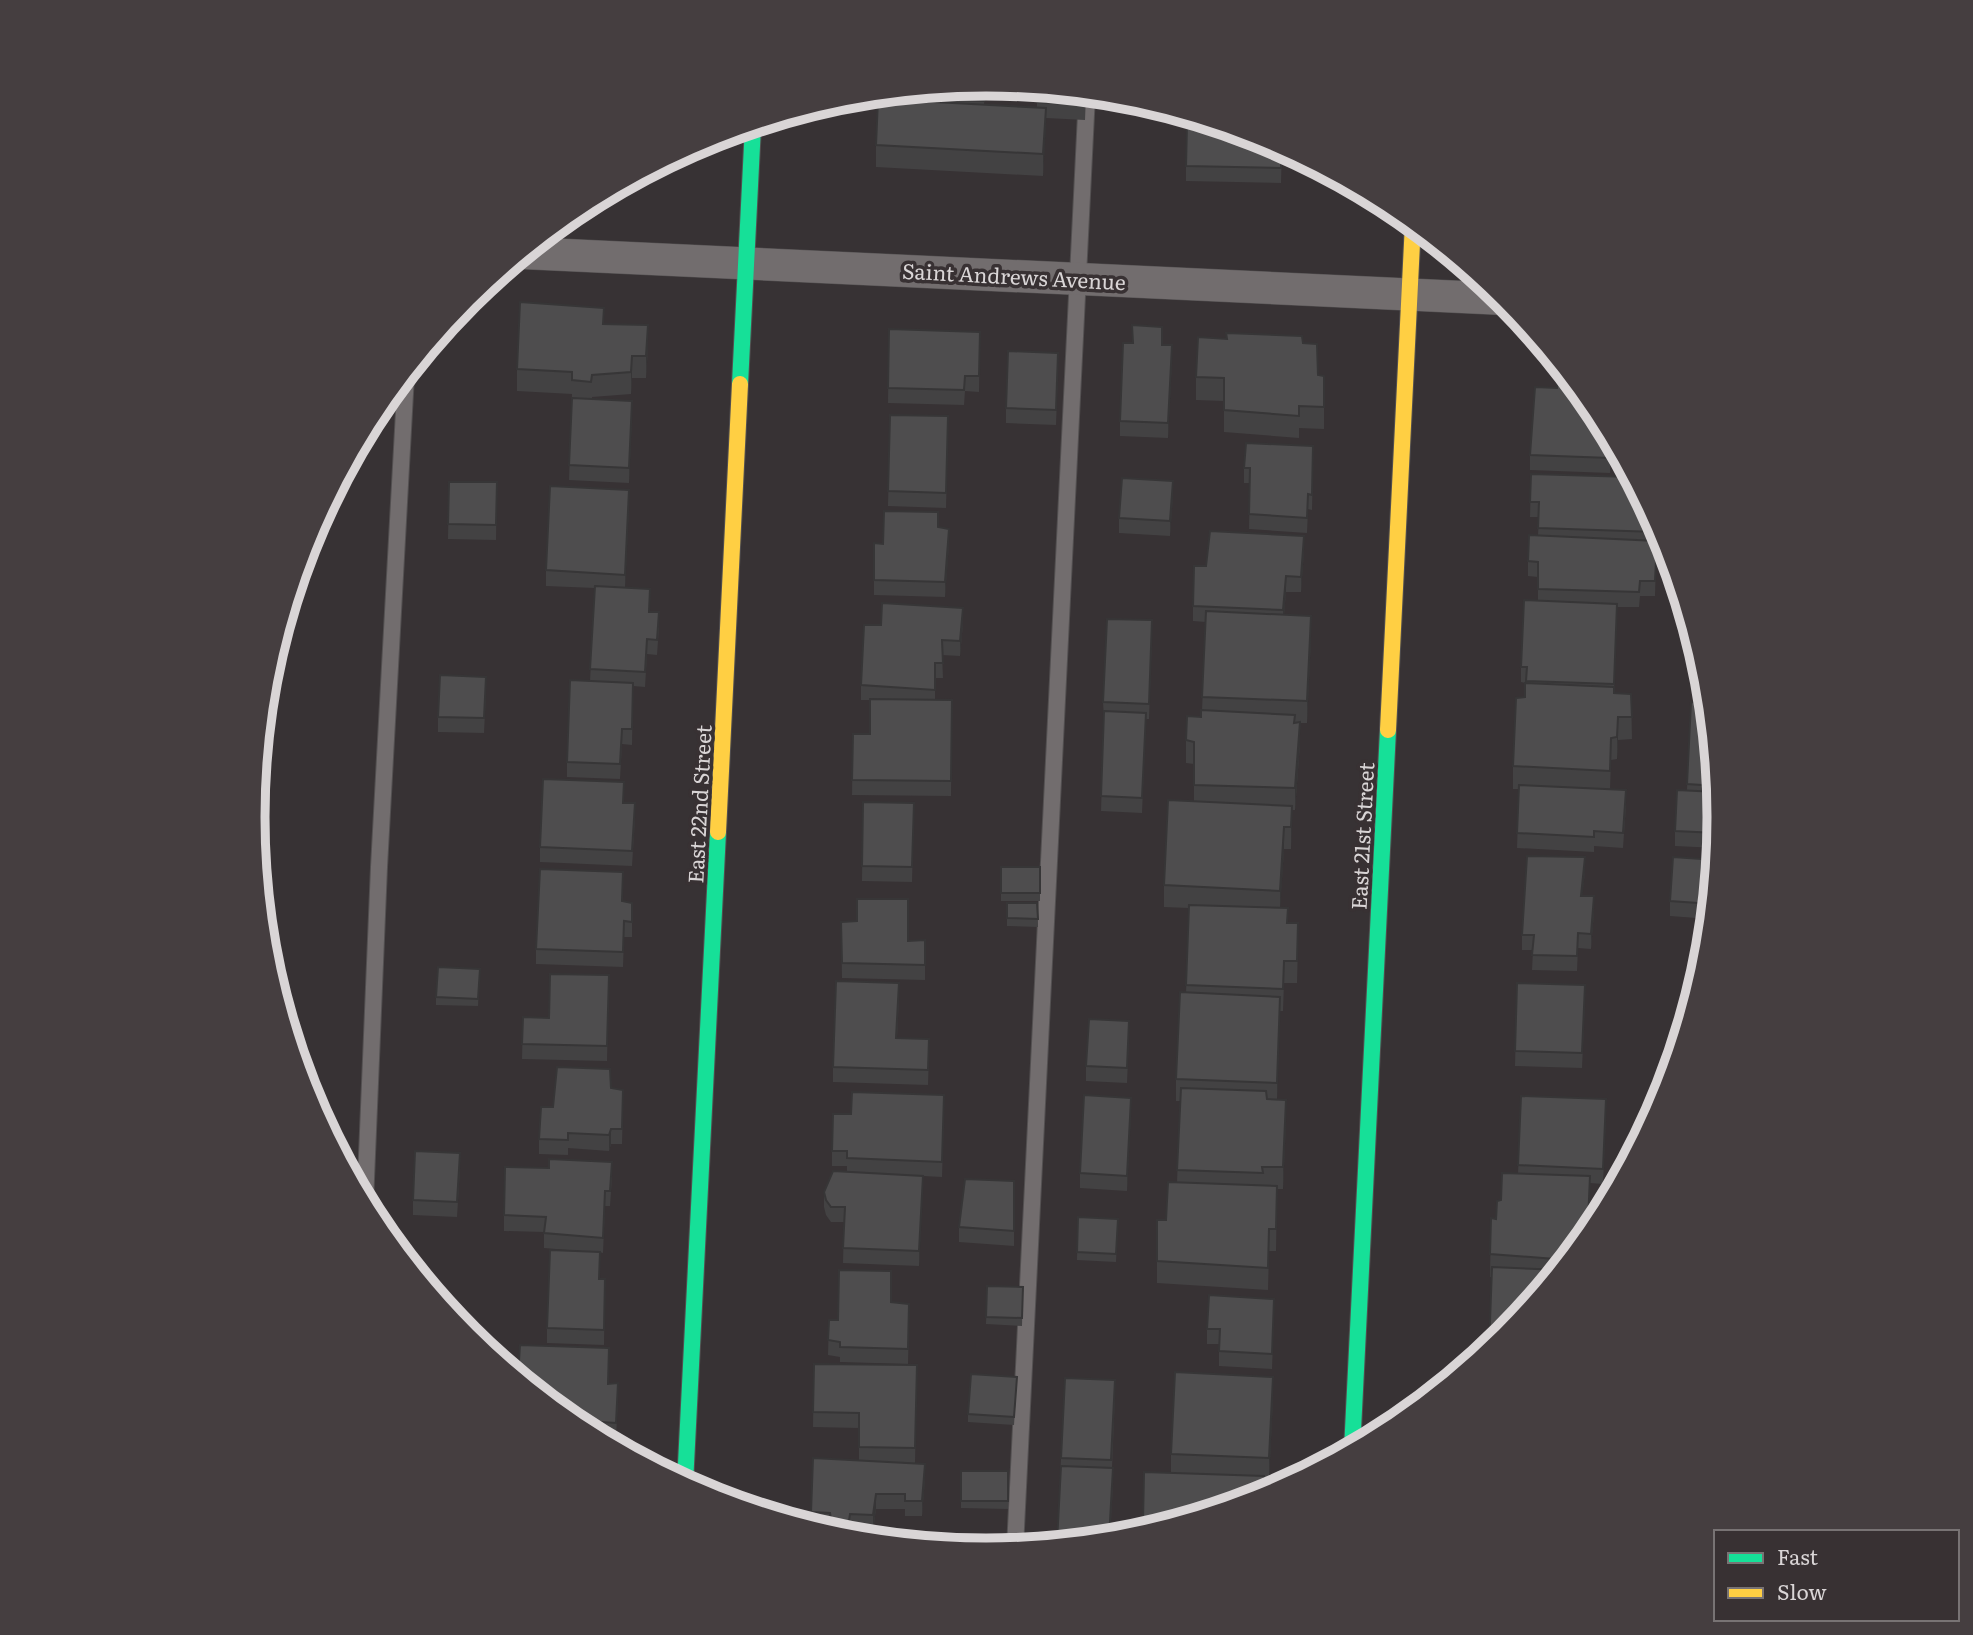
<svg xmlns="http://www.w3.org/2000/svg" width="1973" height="1635" viewBox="0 0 1973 1635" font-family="Literata,serif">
  <rect width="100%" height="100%" fill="#373234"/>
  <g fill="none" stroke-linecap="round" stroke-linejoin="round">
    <!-- lane casing -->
    <g stroke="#535051" stroke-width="18">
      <g id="lane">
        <path d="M365,1203l14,-336 27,-492"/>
        <path d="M1015,1548l72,-1454"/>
      </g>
    </g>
    <!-- street casing -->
    <g stroke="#535051" stroke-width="33">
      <path id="street" d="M523,253l982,46"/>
    </g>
    <!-- fast casing -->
    <g stroke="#535051" stroke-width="18">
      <g id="fast">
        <path d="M740,384l13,-258"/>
        <path d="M1352,1450l36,-720"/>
        <path d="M685,1484l33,-652"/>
      </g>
    </g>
    <!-- slow casing -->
    <g stroke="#535051" stroke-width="18">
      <g id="slow">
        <path d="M1388,730l25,-507"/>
        <path d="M718,832l22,-448"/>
      </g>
    </g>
    <!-- lane -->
    <use href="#lane" stroke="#726d6e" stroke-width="16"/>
    <!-- street -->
    <use href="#street" stroke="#726d6e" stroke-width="32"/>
    <!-- fast -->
    <use href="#fast" stroke="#16e098" stroke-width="16"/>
    <!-- slow -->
    <use href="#slow" stroke="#ffcf43" stroke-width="16"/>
  </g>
  <!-- wall -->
  <g fill="#434243">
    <path d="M986,84l11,1 -1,11 -11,-1 -1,9 53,3v-18l49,5 -1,26 -39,-2 -3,58 -167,-9v-22l31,-45 1,-8z"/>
    <path d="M1282,148l-1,35 -95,-2v-15z"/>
    <path d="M604,324l44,23 -2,31h-14l-1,16 -39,3v2l40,17 -3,67 -60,-3 3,-86 -55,-3v-22z"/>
    <path d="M1132,325l30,20 10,15 -4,78 -48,-2v-15l12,-78z"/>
    <path d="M889,329l91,3 -1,60 -14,-1 -1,14 -76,-2z"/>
    <path d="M1226,333l77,10 15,32 6,1v53l-25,-1v10l-75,-6v-31l-28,-1v-23l30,-38z"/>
    <path d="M1058,368l-2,57 -50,-2v-15z"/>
    <path d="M1557,388l40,22 15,29 -2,34 -80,-3v-15z"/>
    <path d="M890,415l58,16 -2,77 -58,-2z"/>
    <path d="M1313,461l-1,49 -4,-1 -1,24 -58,-4 1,-46h-6v-15z"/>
    <path d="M1531,474l101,3 25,47 -2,72h-15l-1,11h-22l-3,86 17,1 1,45 -14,1 -1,19 -6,1 -1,30 16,15 -3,43 -29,-2v6l-77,-4 2,-59h-6v-23l12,-69v-14h1l-5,-1v-15l17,-66v-24l-10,-1v-15l10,-26 1,-18h-9z"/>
    <path d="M449,482h48l-1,58 -48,-1z"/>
    <path d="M1173,496l-3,40 -51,-3v-15z"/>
    <path d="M629,505l-4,83 25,24 9,15 -2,28 -10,-1 -2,33 -12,-1 -1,59 -10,-1 -2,35 -53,-2v-15l23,-81 5,-93 -49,-2v-16z"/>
    <path d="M938,527l11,17 -4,53 -71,-2v-52l9,1z"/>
    <path d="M308,539v17h-5z"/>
    <path d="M1304,551l-3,41h-15l-2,23 27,23 -4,85h-7v21l-5,66h-3l-1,39h-7l-4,59 18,37 -1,38h-13l-1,28h-3l-3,89 9,22 -3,67h-6l-1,62h-7l-1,39 -111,-7v-63h9l11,-37 3,-82h-4v-22l10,-86 3,-85 -25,-1v-22l30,-84v-37l-8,-1v-23l15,-23 1,-7 4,-88 -13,-1v-15l13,-40z"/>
    <path d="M963,623l-3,33 -18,-1 1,23h-8v22h17l-1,96 -99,-1 1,-61h17v-34h-9v-15z"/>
    <path d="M1152,636l-3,83h-3l-4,94 -41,-2 3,-94 -1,-15z"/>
    <path d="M1706,675l14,143 -3,30 -42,-2v-15l12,-41 4,-88h4v-10z"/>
    <path d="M486,692l-2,41 -46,-1v-15z"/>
    <path d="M863,802l51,1 -2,79 -50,-1z"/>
    <path d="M624,803l11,15 -3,48 -92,-4v-15z"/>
    <path d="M1716,860l-6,59 -40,-3v-15z"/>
    <rect x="1001" y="867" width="39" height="34"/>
    <path d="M1585,872l-3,24 12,16 -3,37 -13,-1 -1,23 -45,-1 1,-20h-11v-15z"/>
    <path d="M623,901l9,2v34h-8l-1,30 -87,-3v-15z"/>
    <path d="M1007,903h30l1,24 -31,-1z"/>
    <path d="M857,921l51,20 17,-1v40l-83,-2 -1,-56z"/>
    <path d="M480,969l-2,37 -42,-1v-8z"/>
    <path d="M609,975l-2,86 -85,-2 1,-42 26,1z"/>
    <path d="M1517,983l68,17 -3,68 -67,-2z"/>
    <path d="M899,998l-2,40 32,16 -1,31 -95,-3v-15z"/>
    <path d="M1129,1036l-2,47 -41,-2v-15z"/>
    <path d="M611,1088l12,17 -1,39h-11l-2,7 -41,-3v7l-29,-1v-15l14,-32z"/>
    <path d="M1521,1096l85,18 -3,70 -13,-1 -1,51 -84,102 -13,-59h-2l1,-59 5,1 5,-19 17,-26z"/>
    <path d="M944,1110l-2,67 -19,-1 -4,90 -76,-3 1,-41h-13l-5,-7 -2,-8v-15l23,-20v-6h-15v-15l19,-37z"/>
    <path d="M1131,1113l-4,78 -47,-3v-15z"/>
    <path d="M460,1168l-3,49 -44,-2v-15z"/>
    <path d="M612,1177l-2,29h-5l-2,47 -3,-1v27h5l-1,66 -57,-2v-15l46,-76 -49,-4v-16l-40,-1v-16z"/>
    <path d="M1014,1181v65l-55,-4v-15z"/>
    <path d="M1078,1217l40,2 -2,43 -39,-2z"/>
    <path d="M987,1286l36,1 -1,39 -36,-2z"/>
    <path d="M891,1302l18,17 -1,45 -68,-2v-5l-12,-2 1,-35h9z"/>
    <path d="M1274,1314l-2,55 -53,-3v-22h-12v-15z"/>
    <path d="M814,1364l103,1 -2,98 10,16 -3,37h-17v-7h-29l-3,22 -23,-2 -1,7 -18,-3 -1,-5 -19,-1v-15l48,-51v-33l-46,-1z"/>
    <path d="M518,1377l91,7 9,14 -2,40 -19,-1 -18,-10z"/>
    <path d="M1017,1377l-3,48 -46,-3v-8z"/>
    <path d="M1115,1395l-3,73 1,16 -3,55 -53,5 4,-86z"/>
    <path d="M1273,1399l-4,82 -5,-1v16l-121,37 1,-61 27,1v-19z"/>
    <path d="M961,1471h47v38l-47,-1z"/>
  </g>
  <!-- shaded-wall -->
  <g fill="#373637">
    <path d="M1046,108v22l-3,46v-22z"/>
    <path d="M648,325v22l-2,31v-22z"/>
    <path d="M1172,345v15l-4,78v-15z"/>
    <path d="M632,356v22l-1,16v-22z"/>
    <path d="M632,401v15l-3,67v-15z"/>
    <path d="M1173,481v15l-3,40v-15z"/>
    <path d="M629,490v15l-4,85v-15z"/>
    <path d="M949,529v15l-4,53v-15z"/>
    <path d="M1304,536v15l-3,41v-15z"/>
    <path d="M1286,576v16l-3,34v-16z"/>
    <path d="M963,608v15l-3,33v-15z"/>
    <path d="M1311,616v22l-4,85v-22z"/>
    <path d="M1618,717v23l-1,19v-22z"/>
    <path d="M1300,722v22l-5,66v-22z"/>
    <path d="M1292,806v22l-1,21v-22z"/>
    <path d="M1284,827v22l-4,64v-22z"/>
    <path d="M1585,857v15l-4,40v-16z"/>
    <path d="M1594,896v16l-3,37v-15z"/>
    <path d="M1280,997v22l-3,87v-23z"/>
    <path d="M1131,1098v15l-4,78v-15z"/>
    <path d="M1286,1100v22l-3,67v-22z"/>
    <path d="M611,1129v15l-2,7v-16z"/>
    <path d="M923,1176v15l-4,75v-15z"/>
    <path d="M1273,1377v22l-4,82v-23z"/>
    <path d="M925,1464v15l-3,37v-15z"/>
    <path d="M1113,1468l-3,71h-1z"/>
    <path d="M876,1494v15l-3,22v-16z"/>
  </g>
  <!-- building -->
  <g fill="#4e4d4e" stroke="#373637" stroke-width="2">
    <path d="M984,84v17l-77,-3 1,-6z"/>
    <path d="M1037,89l49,5 -1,11 -48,-3z"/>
    <path d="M878,99l168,9 -3,46 -167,-9z"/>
    <path d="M1187,124l31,1 50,15 14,8 -1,20 -95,-2z"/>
    <path d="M520,302l84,6 -1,16 45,1 -2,31h-14l-1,16 -39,3 -1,7 -19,-2v-8l-55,-3z"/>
    <path d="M1132,325l30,2v18h10l-4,78 -48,-2 3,-78h10z"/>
    <path d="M889,329l91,3 -1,44h-14l-1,14 -76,-2z"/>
    <path d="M1226,333l76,3 1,7 14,1 1,31 6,1v31l-25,-1v10l-75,-6v-32l-28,-1 2,-40 29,2z"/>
    <path d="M1008,351l50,2 -2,57 -50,-2z"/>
    <path d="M1559,367h2l36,43 14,28 -1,20 -80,-3 5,-68 22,1z"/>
    <path d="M572,398l60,3 -3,67 -60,-3z"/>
    <path d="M890,415l58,1 -2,77 -58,-2z"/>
    <path d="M1246,443l67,3 -1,49 -4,-1 -1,24 -58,-4 1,-46h-6z"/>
    <path d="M1531,474l101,3 25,46 -1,9 -118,-4 1,-26h-9z"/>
    <path d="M1122,478l51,3 -3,40 -51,-3z"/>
    <path d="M449,482h48l-1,43 -48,-1z"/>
    <path d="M550,486l79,4 -4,85 -79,-5z"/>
    <path d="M884,511l54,1v15l11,2 -4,53 -71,-2v-37l9,1z"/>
    <path d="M1210,531l94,5 -3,41 -15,-1 -3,34 -90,-4 1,-40h12z"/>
    <path d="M1529,535l128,6 -2,40h-15l-1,11 -101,-3v-27l-10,-1z"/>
    <path d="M595,586l55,3 -1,23h10l-2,28 -10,-1 -2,33 -55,-3z"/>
    <path d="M1524,600l93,4 -3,80 -88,-3 1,-14h-6z"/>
    <path d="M882,603l81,5 -3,33 -18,-1 1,23h-8v27l-74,-5 3,-60h17z"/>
    <path d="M1206,611l105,5 -4,85 -105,-4z"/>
    <path d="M1107,619l45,1 -3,84 -46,-2z"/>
    <path d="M1697,644l9,31 2,17h-13z"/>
    <path d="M440,675l46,2 -2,41 -46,-1z"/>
    <path d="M570,680l63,3 -1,46h-10l-2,35 -53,-2z"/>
    <path d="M1525,683l89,4v6l17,1 1,23h-14l-1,20 -6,1 -1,33 -97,-5 3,-68 9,-1z"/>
    <path d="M870,699l82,1 -1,81 -99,-1 1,-46h17z"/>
    <path d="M1691,702l18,1 8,83 -30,-2z"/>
    <path d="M1201,710l94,5 -1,8 6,-1 -5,66 -101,-3v-43l-8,-2 1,-24 14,1z"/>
    <path d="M1104,711l42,2 -4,85 -41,-2z"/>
    <path d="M543,779l81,3 -1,21h12l-3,48 -92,-4z"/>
    <path d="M1519,785l107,5 -3,43 -29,-2v6l-77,-4z"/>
    <path d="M1677,790l40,2 3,26 -2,15 -43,-2z"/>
    <path d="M1168,800l124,6 -1,21h-7l-4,64 -116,-6z"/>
    <path d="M863,802l51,1 -2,64 -50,-1z"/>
    <path d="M1527,856l58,1 -4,39h13l-3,38 -13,-1 -1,23 -45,-1 2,-20h-12z"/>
    <path d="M1673,857l43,3 -4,44 -42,-3z"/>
    <rect x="1001" y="867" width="39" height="26"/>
    <path d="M540,869l83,3 -1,29 10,2v19l-8,-1 -1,31 -87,-3z"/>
    <path d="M857,899h51v42l17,-1v25l-83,-2 -1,-41 16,-1z"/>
    <path d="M1007,903h30l1,16 -31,-1z"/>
    <path d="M1189,905l99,3 -1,15h11l-1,38h-13l-1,28 -97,-4z"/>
    <path d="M438,967l42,2 -2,30 -42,-2z"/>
    <path d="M550,974l59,1 -2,71 -85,-2 1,-27 26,1z"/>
    <path d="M836,981l63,2 -3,55 33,1 -1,31 -95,-3z"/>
    <path d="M1517,983l68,2 -3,68 -67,-2z"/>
    <path d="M1180,992l100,5 -3,86 -101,-4z"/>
    <path d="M1089,1019l40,2 -2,47 -41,-2z"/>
    <path d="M1671,1056l6,1 -7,22z"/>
    <path d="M557,1067l53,2 1,19 12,2 -1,39h-11l-2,6 -41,-2v7l-29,-1 2,-32h12z"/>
    <path d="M1181,1088l85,3 1,8 19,1 -3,67h-21l1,6 -86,-3z"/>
    <path d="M852,1092l92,3 -2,67 -95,-4v-7h-15l1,-37h18z"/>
    <path d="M1084,1095l47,3 -4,78 -47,-3z"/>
    <path d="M1521,1096l85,3 -3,70 -85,-4z"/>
    <path d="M415,1151l45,2 -3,49 -44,-2z"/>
    <path d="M549,1159l63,3 -2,29h-5l-2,47 -59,-5 2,-16 -42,-2 1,-48 44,1z"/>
    <path d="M833,1171l90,5 -4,75 -76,-3 2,-41h-14l-5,-7 -2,-8z"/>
    <path d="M1502,1173l88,3 -2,46h-7l-1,23 -12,15 -78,-6 1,-36 5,1 1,-18 4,-1z"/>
    <path d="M965,1179l49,2v50l-55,-4z"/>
    <path d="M1168,1182l109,4 -1,43h-7l-1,39 -111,-7v-41h9z"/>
    <path d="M1078,1217l40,2 -2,35 -39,-2z"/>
    <path d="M550,1250l50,2 -1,27h6l-1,51 -57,-2z"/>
    <path d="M1492,1267l68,3 -55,66 -16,13z"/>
    <path d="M839,1270l52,1v31l18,2 -1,45 -68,-2v-5l-12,-2 1,-20h9z"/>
    <path d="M987,1286l36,1 -1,31 -36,-1z"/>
    <path d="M1209,1295l65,4 -2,55 -53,-3 1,-22h-13z"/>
    <path d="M520,1345l89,3 -1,36 10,-1 -2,40 -46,-3 -52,-43z"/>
    <path d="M814,1364l103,1 -2,83 -56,-1v-34l-46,-1z"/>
    <path d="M1175,1372l98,5 -4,81 -98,-4z"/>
    <path d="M971,1374l46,3 -3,40 -46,-3z"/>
    <path d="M1065,1378l50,2 -4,80 -50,-2z"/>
    <path d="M813,1458l112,6 -3,37h-17v-7h-29l-3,21 -23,-1 -1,7 -18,-2 -1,-6 -19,-1z"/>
    <path d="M1061,1466l52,2 -4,71 -37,4 -15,-1z"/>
    <rect x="961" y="1471" width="47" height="30"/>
    <path d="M1144,1472l120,4v20l-89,27v-1l-32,-1z"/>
  </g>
  <g text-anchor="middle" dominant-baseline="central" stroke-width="7" stroke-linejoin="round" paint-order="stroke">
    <!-- street labels -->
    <g font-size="21" fill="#d9d5d6" stroke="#383133">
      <text transform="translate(1014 275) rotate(3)">Saint Andrews Avenue</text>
      <text transform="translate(698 804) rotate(-87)">East 22nd Street</text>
      <text transform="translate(1361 836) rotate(-87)">East 21st Street</text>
    </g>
  </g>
  <!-- crop -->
  <path d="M0 0H1973V1635H0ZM265 817a721 721 0 1 1 1442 0a721 721 0 1 1-1442 0Z" fill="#453e40" fill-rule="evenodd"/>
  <path fill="none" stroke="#d9d5d6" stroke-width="9" d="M265 817a721 721 0 1 1 1442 0a721 721 0 1 1-1442 0Z"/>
  <!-- legend -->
  <rect x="1714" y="1530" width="245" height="91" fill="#383133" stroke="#787374" stroke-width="2"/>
  <rect x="1728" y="1553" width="35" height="10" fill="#16e098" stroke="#787374" stroke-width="2"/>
  <text x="1777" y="1565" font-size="21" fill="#d9d5d6">Fast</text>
  <rect x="1728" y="1588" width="35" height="10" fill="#ffcf43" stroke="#787374" stroke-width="2"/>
  <text x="1777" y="1600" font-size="21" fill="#d9d5d6">Slow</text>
</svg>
